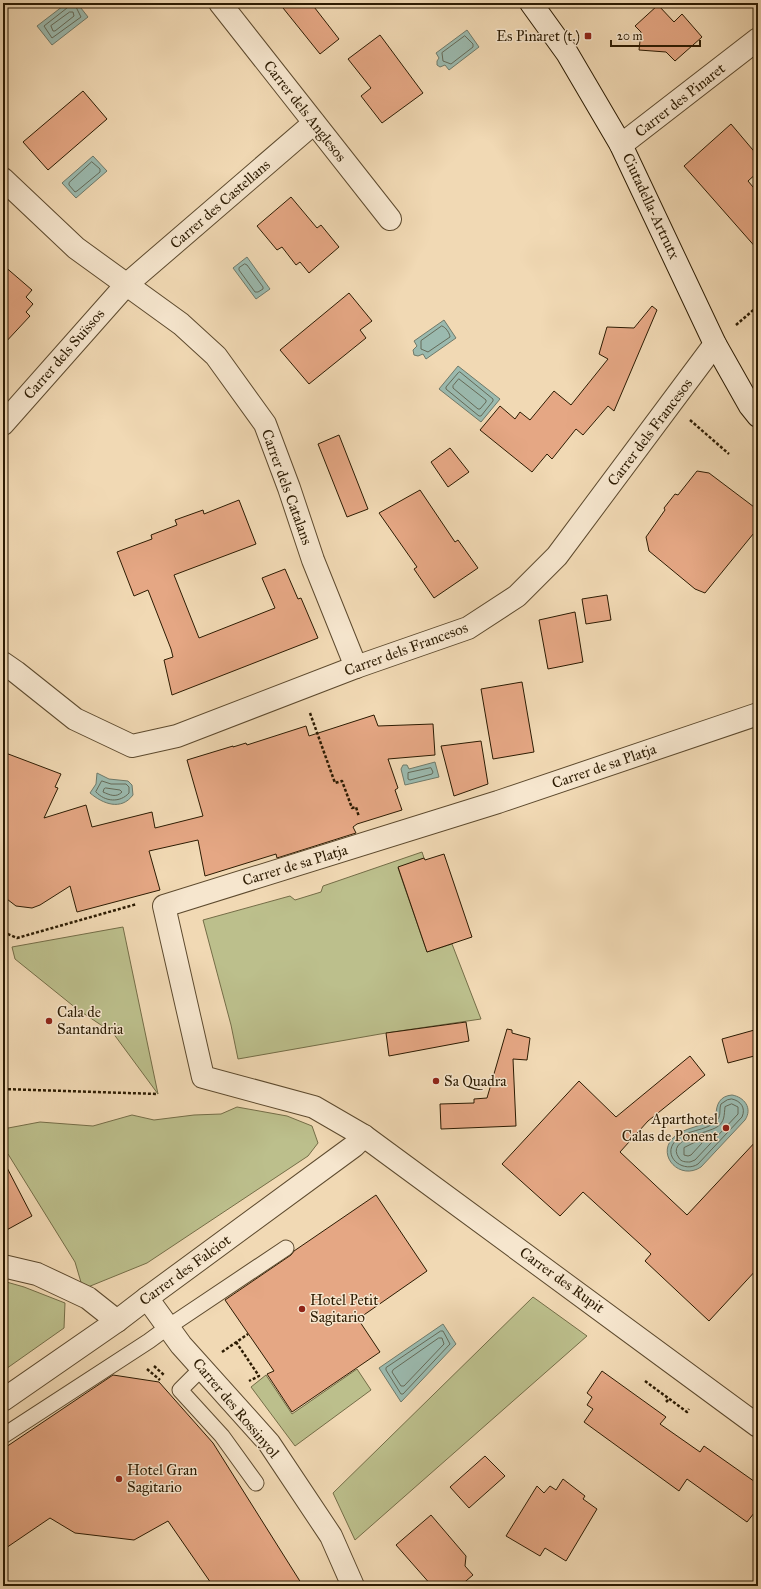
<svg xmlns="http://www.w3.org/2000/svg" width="761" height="1589" viewBox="0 0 761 1589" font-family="'IM FELL Great Primer',serif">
  <rect width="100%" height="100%" fill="#f1d9b4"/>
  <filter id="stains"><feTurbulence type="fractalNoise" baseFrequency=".005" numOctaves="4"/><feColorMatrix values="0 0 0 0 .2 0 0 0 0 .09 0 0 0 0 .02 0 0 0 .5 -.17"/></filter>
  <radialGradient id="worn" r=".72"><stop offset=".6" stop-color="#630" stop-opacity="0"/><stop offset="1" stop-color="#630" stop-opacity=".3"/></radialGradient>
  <!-- green -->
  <g fill="#bcbf8c" stroke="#746d47">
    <path d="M422,852l2,6 -26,10 29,84 25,-8 29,75 -95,14 -148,26 -7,-34 -28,-105 87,-24 5,4 26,-8 2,-6z"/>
    <path d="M123,927l35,167 -45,-61 -36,-24 -62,-50 -3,-12z"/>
    <path d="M237,1107l50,9 25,10 6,17 -10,13 -161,107 -64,26 -8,-27 -67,-108 -5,-1v-24l37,-7 53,4 39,-11 22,5 40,-5 27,-1z"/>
    <path d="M3,1281l21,6 41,16 -1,25 -61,43z"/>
    <path d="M533,1297l54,39 -232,204 -22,-47z"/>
    <path d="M357,1369l14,21 -76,56 -44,-59 15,-12 26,39z"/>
  </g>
  <!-- water -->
  <g fill="#9bbaaf" stroke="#6f7a6a">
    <path d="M67,3h10l11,14 -36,28 -15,-19z"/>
    <path d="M467,30l12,17 -30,23 -4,-5 -5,2 -3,-2v-4l2,-3 -3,-5z"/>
    <path d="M93,156l14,15 -31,27 -14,-15z"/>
    <path d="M247,257l23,32 -14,10 -23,-31z"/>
    <path d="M444,320l12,18 -30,21 -3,-5 -5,2 -4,-1 -1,-5 4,-4 -3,-5z"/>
    <path d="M458,366l42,33 -19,23 -42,-33z"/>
    <path d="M435,762l4,15 -34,8 -4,-16 2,-4h4l2,4z"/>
    <path d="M97,773l12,6 19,2 4,4 1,10c-12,16 -30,9 -43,-2l6,-9z"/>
    <path d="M732,1095c12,2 21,13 13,25l-44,47c-21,14 -44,-11 -29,-28 11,-13 33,-11 44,-23 0,-12 4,-20 16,-21z"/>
    <path d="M443,1324l13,20 -55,58 -22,-34z"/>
  </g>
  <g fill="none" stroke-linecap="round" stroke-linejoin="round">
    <!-- shore -->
    <g stroke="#646a58" stroke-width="1">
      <path d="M69,3l-2,5 -23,18 8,12 29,-21 -7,-14"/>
      <path d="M70,12h3l1,4 -19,15h-2l-2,-5z"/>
      <path d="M465,36l8,8v3l-22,17 -8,-3 -1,-8z"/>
      <path d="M92,162l8,7v3l-23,19 -2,1 -6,-7v-2z"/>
      <path d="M245,264l2,1 16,22v2l-5,3h-3l-16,-22v-2z"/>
      <path d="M442,326c4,1 8,8 8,11l-22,15 -7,-3v-8z"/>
      <path d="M460,372l33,27v2l-12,15h-2l-33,-27v-2l12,-14z"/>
      <path d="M459,379l27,21v2l-6,7h-2l-25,-21v-2z"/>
      <path d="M431,768l2,4 -1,2 -22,6 -2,-1v-6z"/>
      <path d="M102,781l9,3h15l3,3v6c-9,10 -24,9 -33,-1z"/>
      <path d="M106,788l14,2 2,2c-6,6 -12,3 -19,0l1,-3z"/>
      <path d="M732,1099c9,2 14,9 10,18l-44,47c-13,9 -34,-5 -25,-20 9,-16 35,-11 45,-25 3,-4 1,-10 3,-15l6,-4z"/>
      <path d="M732,1104l6,3v7l-43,46 -5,2c-4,0 -9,0 -11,-4 -14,-19 29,-25 38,-31 8,-5 7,-12 8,-20z"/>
      <path d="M700,1140l2,1v2l-11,12 -3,1 -4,-1v-7z"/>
      <path d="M441,1331h2l7,13 -47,50h-2l-15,-24v-2z"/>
      <path d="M439,1338h3l2,6 -40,42h-3l-9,-14 1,-2z"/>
    </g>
  </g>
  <!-- building -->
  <g fill="#e5a784" stroke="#2c1b02">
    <path d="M279,3h32l28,36 -19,15z"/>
    <path d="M658,5l16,17 8,-8 20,23 -27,24 -9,-9 -27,-2 2,-18 -6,-6z"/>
    <path d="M380,35l43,58 -41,30 -21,-27 10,-8 -23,-29z"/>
    <path d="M83,91l24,28 -59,51 -25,-28z"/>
    <path d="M731,124l27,32v16l-10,9 10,12v57l-74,-84z"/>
    <path d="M291,197l26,31 4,-3 18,22 -30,26 -9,-11 -4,3 -14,-18 -5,3 -20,-24z"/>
    <path d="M3,265l29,25 -6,7 7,7 -7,8 4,4 -27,29z"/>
    <path d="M349,293l23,28 -12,9 6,8 -57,46 -29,-34z"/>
    <path d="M652,306l5,4 -43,101 -6,-5 -25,29 -7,-6 -24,30 -5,-5 -15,18 -52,-42 20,-24 15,13 5,-7 10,8 24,-29 17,14 37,-46 -9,-5 8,-27 27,1z"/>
    <path d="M339,435l29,74 -21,8 -29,-73z"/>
    <path d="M450,448l19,24 -21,15 -17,-25z"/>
    <path d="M697,471l12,2 49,37v18l-53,65 -10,-4 -46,-38 -3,-14 19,-27 -1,-2 11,-14 3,1z"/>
    <path d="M420,490l35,52 3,-2 20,28 -44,30 -20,-29 3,-2 -38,-54z"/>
    <path d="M239,500l17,44 -82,31 25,63 76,-30 -13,-30 23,-9 13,30 3,-1 17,40 -146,57 -8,-35 9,-3 -2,-8 -23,-59 -14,6 -17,-44 35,-13 -1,-4 26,-10 -2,-5 28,-10 1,4z"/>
    <path d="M607,595l4,25 -25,4 -4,-25z"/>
    <path d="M575,612l8,50 -35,7 -9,-49z"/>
    <path d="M522,682l12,70 -41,7 -12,-70z"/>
    <path d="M374,715l4,11 55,-2 2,31 -47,4 10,29 -3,2 7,20 -45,14 -4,3 3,6 -79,25 -1,-4 -71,22 -7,-36 -49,11 11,39 -83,22 -7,-26 -30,19 -8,3 -16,-2 -13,-10v-144l58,22 -6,13 3,1 -14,30 42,-13 6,22 60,-15 3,16 48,-12 -16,-56 46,-14v1l13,-4 1,2 59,-19 3,10z"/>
    <path d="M481,741l7,43 -34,12 -13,-50z"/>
    <path d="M444,854l28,83 -45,15 -29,-85 26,-9 1,2z"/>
    <path d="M466,1022l3,19 -80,15 -3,-23z"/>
    <path d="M507,1029l5,1v3l18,5 -3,22 -14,-1 3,67 -75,3 -1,-25 34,-1v-4l13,-1z"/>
    <path d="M758,1029v26l-30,8 -6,-24z"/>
    <path d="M690,1056l15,19 -57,46 -28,31 67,63 71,-76v129l-49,53 -64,-60 6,-7 -68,-62 -23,24 -58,-52 77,-83 37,36z"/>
    <path d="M3,1160l29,56 -29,16z"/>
    <path d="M376,1195l51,76 -69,48 22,33 -88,60 -25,-38 7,-3 -49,-71 66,-45 3,-4z"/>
    <path d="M602,1371l64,46 -6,7 40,28 4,-6 54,38v24l-11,14 -60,-43 -8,12 -95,-69 9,-13 -6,-4 5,-8 -5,-4z"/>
    <path d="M113,1375l46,7 54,61 90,143h-90l-45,-65 -34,19 -59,-7 -25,-15 -47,32v-101z"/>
    <path d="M485,1456l20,20 -36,32 -19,-21z"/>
    <path d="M563,1479l22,17 -2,3 14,10 -31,52 -21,-13 -5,8 -34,-20 31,-50 7,7 6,-7 6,4z"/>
    <path d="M431,1515l35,41 -1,10 8,9 -13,11h-28l-36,-41z"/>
  </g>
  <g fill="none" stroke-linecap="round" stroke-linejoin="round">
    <!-- lane casing -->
    <g stroke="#5d4a2e" stroke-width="17">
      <g id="lane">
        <path d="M202,1368l-22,22 42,46 34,47"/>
        <path d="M3,1436l146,-95 19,-14 118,-79"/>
      </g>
    </g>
    <!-- street casing -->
    <g stroke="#5d4a2e" stroke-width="24">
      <g id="street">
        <path d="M220,3l170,216"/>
        <path d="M621,145l137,-106"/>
        <path d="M3,179l73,69 105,76 35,32 49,68 24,64 24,72 43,107"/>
        <path d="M3,424l123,-139 188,-162"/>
        <path d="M3,663l13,9 59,47 57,27 45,-10 179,-69 112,-39 49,-32 40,-40 158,-212"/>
        <path d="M758,714l-260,88 -334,104 39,171 111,30 50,29 394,290"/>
        <path d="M3,1266l34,8 51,24 29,23"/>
        <path d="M147,1298l34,47 88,98 62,93 22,50"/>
        <path d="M3,1400l114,-79 30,-23 207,-152 10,-10"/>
      </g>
    </g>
    <!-- secondary casing -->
    <g stroke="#2c1b02" stroke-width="24">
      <path id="secondary" d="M531,3l36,50 54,92 94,199 35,62 8,10"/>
    </g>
    <!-- path -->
    <g stroke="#2c1b02" stroke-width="2.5" stroke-dasharray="3 2" stroke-linecap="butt">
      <path d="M736,325l22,-19"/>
      <path d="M690,420l39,34"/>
      <path d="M310,713l25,70 7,-2 10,27 4,-1 3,10"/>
      <path d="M3,932l14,6 120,-34"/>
      <path d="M3,1089l155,5"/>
      <path d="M236,1342l23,34 -10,5"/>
      <path d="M222,1352l26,-18"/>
      <path d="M154,1366l10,9"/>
      <path d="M147,1369l13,11"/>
      <path d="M645,1381l42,31 2,-3"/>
      <path d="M666,1402l3,-3"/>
    </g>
    <!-- lane -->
    <use href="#lane" stroke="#f6e6ce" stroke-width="15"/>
    <!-- street -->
    <use href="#street" stroke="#f6e6ce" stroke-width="22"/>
    <!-- secondary -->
    <use href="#secondary" stroke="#f6e6ce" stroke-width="22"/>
  </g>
  <!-- markers -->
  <g fill="#8f2418" stroke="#f6e6ce" stroke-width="1.5">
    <rect x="584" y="32" width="8" height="8" rx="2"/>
    <circle cx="49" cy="1021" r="4"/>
    <circle cx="436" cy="1081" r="4"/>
    <circle cx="726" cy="1128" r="4"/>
    <circle cx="302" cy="1309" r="4"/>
    <circle cx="119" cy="1479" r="4"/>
  </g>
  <g text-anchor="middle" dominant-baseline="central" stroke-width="3" stroke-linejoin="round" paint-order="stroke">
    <!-- poi labels -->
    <g font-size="15" fill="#2c1b02" stroke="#f6e6ce" text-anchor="start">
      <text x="580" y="36" text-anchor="end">Es Pinaret (t.)</text>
      <text x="57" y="1012">Cala de<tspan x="57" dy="17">Santandria</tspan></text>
      <text x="444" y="1081">Sa Quadra</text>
      <text x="718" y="1119" text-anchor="end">Aparthotel<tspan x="718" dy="17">Calas de Ponent</tspan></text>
      <text x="310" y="1300">Hotel Petit<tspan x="310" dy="17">Sagitario</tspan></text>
      <text x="127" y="1470">Hotel Gran<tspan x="127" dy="17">Sagitario</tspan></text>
    </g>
    <!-- street labels -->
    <g font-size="15" fill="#2c1b02" stroke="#f6e6ce">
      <text transform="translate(680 100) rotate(-38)">Carrer des Pinaret</text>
      <text transform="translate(305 111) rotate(52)">Carrer dels Anglesos</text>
      <text transform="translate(220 204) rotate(-41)">Carrer des Castellans</text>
      <text transform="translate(651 206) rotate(65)">Ciutadella-Artrutx</text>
      <text transform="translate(64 354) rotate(-49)">Carrer dels Suïssos</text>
      <text transform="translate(650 432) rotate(-53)">Carrer dels Francesos</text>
      <text transform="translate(287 487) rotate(70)">Carrer dels Catalans</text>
      <text transform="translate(406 649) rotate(-20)">Carrer dels Francesos</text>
      <text transform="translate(604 766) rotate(-19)">Carrer de sa Platja</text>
      <text transform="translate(295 865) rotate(-17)">Carrer de sa Platja</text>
      <text transform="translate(185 1270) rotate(-36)">Carrer des Falciot</text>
      <text transform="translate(562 1280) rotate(36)">Carrer des Rupit</text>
      <text transform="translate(236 1408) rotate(50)">Carrer des Rossinyol</text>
    </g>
  </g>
  <!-- margin -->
  <rect width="761" height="1589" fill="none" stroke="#f1d9b4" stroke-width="16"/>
  <rect x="4" y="4" width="753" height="1581" fill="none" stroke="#2c1b02" stroke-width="2"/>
  <rect x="8" y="8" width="745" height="1573" fill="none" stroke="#2c1b02"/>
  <!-- scale -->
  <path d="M611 40v6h89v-6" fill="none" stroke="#2c1b02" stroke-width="2"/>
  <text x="617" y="40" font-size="12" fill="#2c1b02" stroke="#f6e6ce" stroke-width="3" paint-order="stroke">20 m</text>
  <rect width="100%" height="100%" filter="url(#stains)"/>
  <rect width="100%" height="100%" fill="url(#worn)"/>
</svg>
